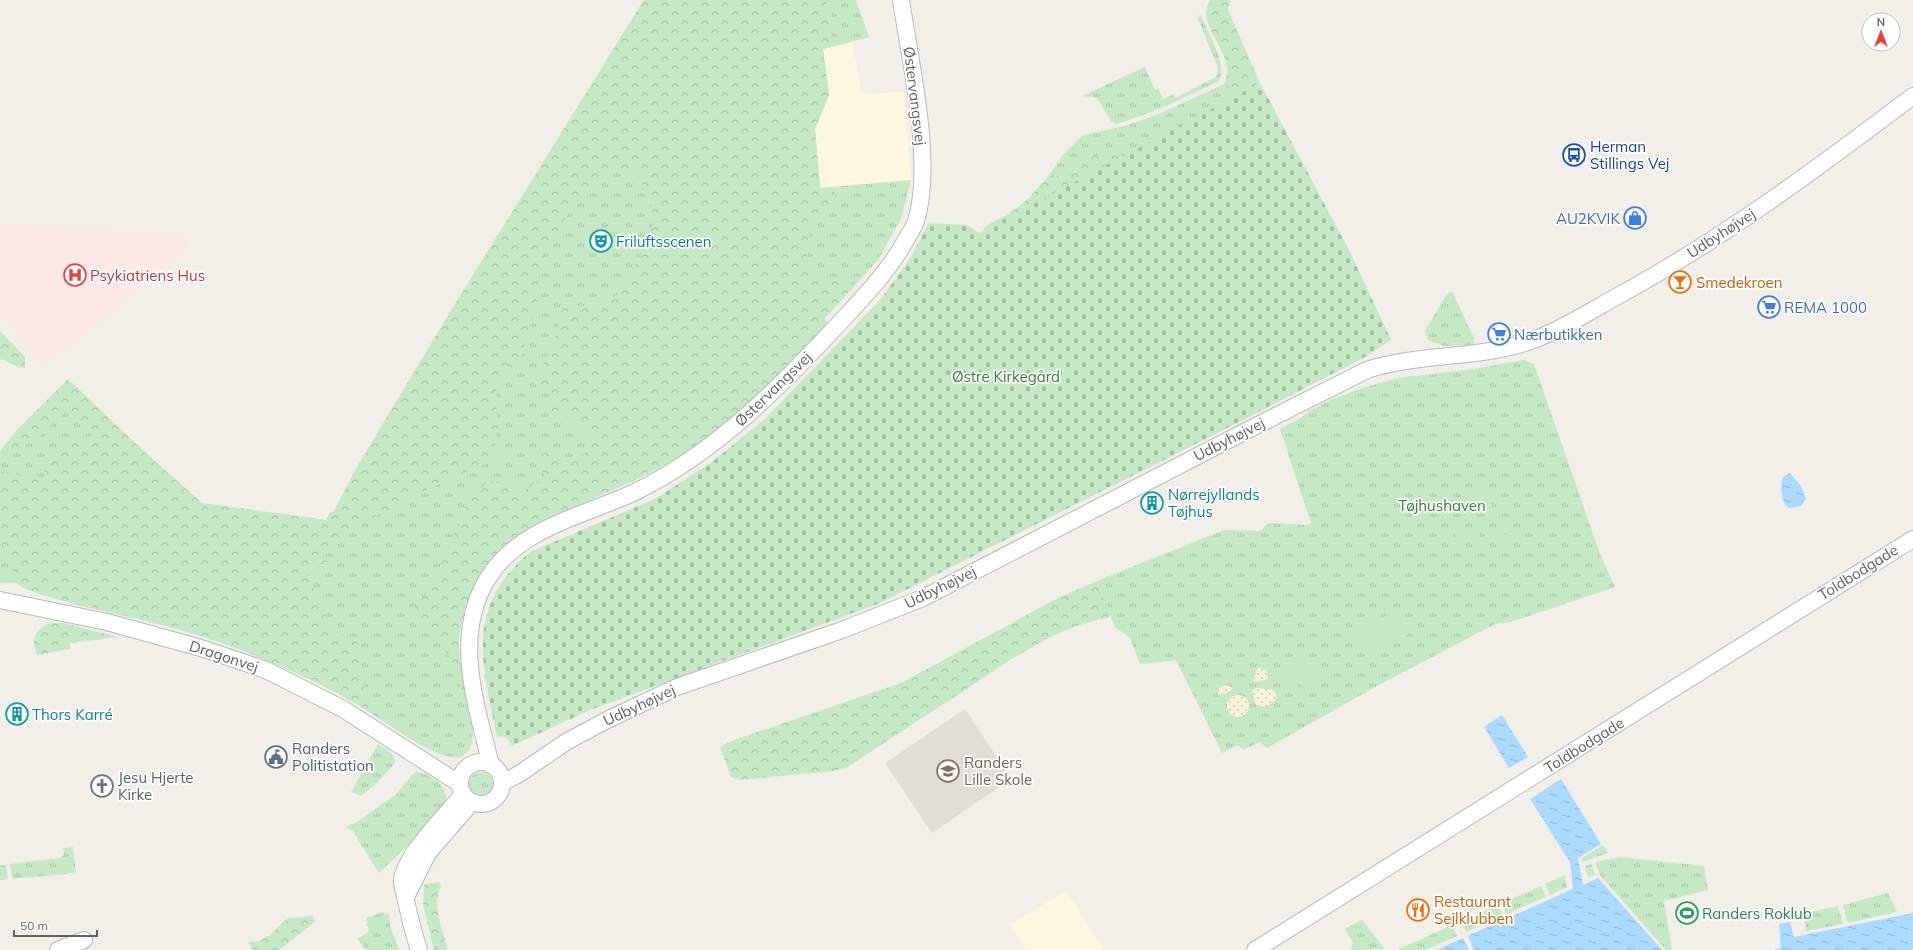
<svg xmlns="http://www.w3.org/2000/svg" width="1913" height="950" viewBox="0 0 1913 950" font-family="Mulish,sans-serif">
  <defs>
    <pattern id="grass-tufts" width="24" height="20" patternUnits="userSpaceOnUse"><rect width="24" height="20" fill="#c5e8c5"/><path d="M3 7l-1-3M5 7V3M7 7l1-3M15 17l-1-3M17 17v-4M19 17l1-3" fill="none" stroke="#a3c0a4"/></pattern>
    <pattern id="forest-crowns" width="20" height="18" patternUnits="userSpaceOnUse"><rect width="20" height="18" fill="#c5e8c5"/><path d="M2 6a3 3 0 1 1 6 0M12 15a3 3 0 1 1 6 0" fill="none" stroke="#a3c0a4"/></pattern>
    <pattern id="sand-dots" width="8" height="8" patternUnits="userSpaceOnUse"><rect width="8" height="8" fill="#fbf3d9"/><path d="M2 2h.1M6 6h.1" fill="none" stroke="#cec8b4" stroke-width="1.8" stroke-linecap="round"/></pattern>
    <pattern id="cemetery-stones" width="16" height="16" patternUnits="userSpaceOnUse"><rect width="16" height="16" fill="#c5e8c5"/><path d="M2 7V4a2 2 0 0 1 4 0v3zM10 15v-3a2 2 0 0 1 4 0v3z" fill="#a3c0a4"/></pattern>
    <pattern id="water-ripples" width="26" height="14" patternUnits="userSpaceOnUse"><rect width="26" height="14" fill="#aadaff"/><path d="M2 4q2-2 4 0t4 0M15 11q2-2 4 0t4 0" fill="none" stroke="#8eb4d2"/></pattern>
  </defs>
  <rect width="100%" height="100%" fill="#f1efe8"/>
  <!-- commercial -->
  <g fill="#fef7e0">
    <path d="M852,43l10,51 42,-2 7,88 -91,8 -5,-59 14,-34 -6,-46z"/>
    <path d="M1066,891l38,59h-78l-16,-25z"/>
  </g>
  <!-- education -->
  <path fill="#e1ded6" d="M965,709l46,70 -79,54 -47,-70z"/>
  <!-- medical -->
  <path fill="#fce8e6" d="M0,224l173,10 11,2 4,8 -5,8 -115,95 -26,19 -42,-56z"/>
  <!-- grass -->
  <g fill="url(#grass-tufts)">
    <path d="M644,0h212l13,37 -46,12 6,46 -14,34 5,59 91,-8 -10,39 -23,41 -54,59 4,4c-43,44 -85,90 -136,126 -33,22 -71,37 -107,53 -35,16 -76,30 -99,64 -15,22 -28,56 -27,83 1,26 21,77 11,99 -2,4 -6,7 -9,9 -26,5 -82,-41 -106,-54 -28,-16 -56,-29 -85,-41 -36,-16 -73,-28 -112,-38 -26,-7 -127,-27 -142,-41h-16v-131l17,-22 70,-30 115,103 124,17 4,-7 4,-2 23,-44 95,-158z"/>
    <path d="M1200,14c6,15 29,52 19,67l-57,27 -45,16 -6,-3 -14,-23 -15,-2 63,-29 10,23 3,-2 5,11 11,-5 1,4 41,-21 2,-5 -1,-7 -19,-46z"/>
    <path d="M1224,84l21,7 -123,66 -3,-6 -39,13 -12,14 -18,-4 12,-18 21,-21 42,-9 34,-12z"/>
    <path d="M1450,292l3,1 21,45 -1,7 -29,1 -16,-6 -3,-9 20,-34z"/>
    <path d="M1524,360l10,4 66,190 15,33 -104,35 -16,2 -118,62 -110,62 -7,-6 -17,8 -5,-5 -16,8 -46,-93 -36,4 -10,-26 -15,-11 -18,-46 127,-51 36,1 8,-8 39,2 4,-2 -31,-94 21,-11 8,-7 17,-9 36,-14 36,-10 76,-9z"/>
    <path d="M378,744c8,6 17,8 17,19l-18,20 -16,13 -10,-4z"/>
    <circle cx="481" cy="784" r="12"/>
    <path d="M415,772c9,-1 15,5 22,9 6,5 11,14 8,22 -7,17 -51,55 -66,70l-26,-42 -7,-4 14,-7 35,-25z"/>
    <path d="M1603,845l5,8 -26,9 -1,-3z"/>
    <path d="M73,847l3,26 -64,6 -2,-15 51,-6 3,-4 -1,-6z"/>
    <path d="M1620,857l84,9 4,24 -44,11 8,49h-6l-66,-75 -5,-13z"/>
    <path d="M1591,864l4,11 -7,3 -3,-12z"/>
    <path d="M0,865h6l2,14 -8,1z"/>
    <path d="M1565,875l2,12 -17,8 -5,-11z"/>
    <path d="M1541,886l5,11 -40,17 -4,-11z"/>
    <path d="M1888,893l9,19 -49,11 -5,-18z"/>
    <path d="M1498,905l5,11 -37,16 -5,-11z"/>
    <path d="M1838,906l5,18 -37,7 -1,-9 5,-10z"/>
    <path d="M382,912l7,2 1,12 9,24h-33l-9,-11 12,-7 -3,-14z"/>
    <path d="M1362,920l23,29 -34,1 2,-7 -8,-14z"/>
    <path d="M1452,925l5,11 -32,14h-28z"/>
  </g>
  <!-- forest -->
  <g fill="url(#forest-crowns)">
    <path d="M644,0h181l8,20 -3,27 -7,2 6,46 -14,34 5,59 15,-1c-2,25 -12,25 -24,42 -4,7 -6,33 -2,41 1,2 4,5 5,7 12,1 34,-2 42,7l-32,35 4,4c-43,44 -85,92 -137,126 -35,23 -73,39 -111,55 -24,11 -48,20 -69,36 -30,24 -53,70 -52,109 1,25 9,52 14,77l-20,-63 -8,-13 -31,-34 -2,-5 9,-13 11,-7 12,-38 18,-34 6,-26 23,-11 16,-2 13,13 25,-16 -6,-13 5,-11 5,-2 9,1 10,13 22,-15 -5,-7 6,-4 -28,-25 -7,3c-5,-3 -6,-5 -4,-11l4,-3 -13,-15 -8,-6 20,-42 7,-31 3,-3c11,-1 39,1 48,-7 11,-8 39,-64 41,-79 1,-7 -14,-44 -20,-51l-16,-1 -29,24 -20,21 -30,50 -2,41 -17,57 -11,5 -12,15 -1,25 2,18 -3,27 7,1 -1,5 -70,31 -64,33 -43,31 4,9 -21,13 22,52 14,9 14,4 6,47 4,13 39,31 2,7 -51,-33 -41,-23 -84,-36 -72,-21 -104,-26 -35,-11 -5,-4 -7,-31 -9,-9v-72c15,3 28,8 44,8l1,-13 17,-25 24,-2 6,-3 -20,-24h-8l-27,27 -28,15 -8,-4 16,-20 51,-51 86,82 48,42 124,17 4,-7 4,-2 23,-44 95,-158z"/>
    <path d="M1210,0h20l-2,10 32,73 -15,8 -21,-7c13,-22 -15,-47 -18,-69 -1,-5 2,-10 4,-15z"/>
    <path d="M1106,150l13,1 3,6 -139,74 1,-4 26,-14 18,-14 22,-25 18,4 12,-14z"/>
    <path d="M0,331l25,26v11l-12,-3 -11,-6 -2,2z"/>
    <path d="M1097,581l14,36c-56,10 -99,42 -146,73 -39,25 -78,51 -117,77l-14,4 -95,9 -8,-3 -11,-30 14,-7 167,-57 159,-86z"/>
    <path d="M52,623h11l55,14 -48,6v6l-33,6c-7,-16 -1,-28 15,-32z"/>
    <path d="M439,882l2,4c-10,18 2,45 7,64h-14l-11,-45 1,-20z"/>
    <path d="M312,916l4,5 -37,29h-26l-5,-8 11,-1 11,-6 18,-17z"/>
  </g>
  <!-- sand -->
  <g fill="url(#sand-dots)">
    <path d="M1258,668c7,-1 12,5 9,11l-10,3 -4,-2z"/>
    <path d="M1224,685l7,1 1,4 -11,6 -3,-2 -1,-5z"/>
    <path d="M1256,688l18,2 2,5 -1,6 -10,6 -9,-2 -4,-14z"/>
    <circle cx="1238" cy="706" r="11"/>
  </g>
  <!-- cemetery -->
  <path fill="url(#cemetery-stones)" d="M1260,83l91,171 40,86 -26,17 -124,64 -361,182 -290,107 -78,36c-4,-8 -6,-10 -15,-9 -15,-75 -33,-128 33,-185l125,-53 57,-37 53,-43 116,-120 28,-39 20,-37 38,2 12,8z"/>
  <!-- garden -->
  <g fill="#c5e8c5">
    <path d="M1486,487l6,23 -19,5 -7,-23z"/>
    <path d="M1456,532l23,1v6l-23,-1z"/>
    <path d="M1500,534l24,1v6l-24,-1z"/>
    <path d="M1396,610l13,24 -41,22 -13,-24z"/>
    <path d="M1296,652l32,17 -13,24 -32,-18z"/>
  </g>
  <!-- water -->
  <g fill="url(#water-ripples)">
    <path d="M1790,473l11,13 5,13 -5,7 -12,2c-9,-6 -8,-20 -7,-30l5,-4z"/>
    <path d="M1502,715l26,42 -19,11 -25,-41z"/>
    <path d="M1561,779l40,65 -23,14 5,27 15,-7 64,72h-226l137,-61 -3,-27 -40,-63z"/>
    <path d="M1913,913v37h-140l8,-2 -2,-24 11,-2 4,15z"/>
  </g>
  <!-- pier -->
  <path fill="#f1efe8" d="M1468,936l6,14h-5l-6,-12z"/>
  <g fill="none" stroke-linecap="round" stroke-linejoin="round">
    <!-- secondary casing -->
    <g stroke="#b6babf" stroke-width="18">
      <g id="secondary">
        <path d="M0,600l107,22 94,26 65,22 77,39 117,75"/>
        <circle cx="481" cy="783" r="21"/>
        <path d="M491,765c-15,-61 -39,-129 -3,-187 32,-51 96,-62 147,-86 84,-41 149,-109 211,-176 23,-25 45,-48 61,-78 3,-5 7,-11 9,-17 18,-58 -6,-160 -15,-221"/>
        <path d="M502,783l17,-9 47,-32 41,-22 70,-33 165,-57 81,-32 323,-167 121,-61c55,-18 115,-10 169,-31 26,-10 55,-28 80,-42 105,-57 202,-129 297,-201"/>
        <path d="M406,897l22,-44 44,-51"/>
        <path d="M58,950l26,-10"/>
        <path d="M419,950c-6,-18 -10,-35 -14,-54 -1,-4 -3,-10 -3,-15 0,-23 46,-68 61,-87"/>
        <path d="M1255,950l658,-411"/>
      </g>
    </g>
    <!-- secondary -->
    <use href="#secondary" stroke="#fff" stroke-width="16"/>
  </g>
  <!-- icons -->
  <defs>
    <g id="bus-ring" transform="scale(1.15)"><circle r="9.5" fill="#fff" stroke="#1a4fb4" stroke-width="1.5"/><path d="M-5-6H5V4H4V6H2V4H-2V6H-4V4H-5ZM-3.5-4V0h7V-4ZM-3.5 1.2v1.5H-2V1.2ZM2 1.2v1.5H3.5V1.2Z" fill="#1a4fb4"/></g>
    <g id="shop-ring" transform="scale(1.15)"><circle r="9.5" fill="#fff" stroke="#3f7fe0" stroke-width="1.5"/><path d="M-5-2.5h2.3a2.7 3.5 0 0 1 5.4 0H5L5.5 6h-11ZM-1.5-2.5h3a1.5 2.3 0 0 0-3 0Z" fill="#3f7fe0"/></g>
    <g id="theatre-ring" transform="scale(1.15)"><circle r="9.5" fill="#fff" stroke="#0f9aa8" stroke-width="1.5"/><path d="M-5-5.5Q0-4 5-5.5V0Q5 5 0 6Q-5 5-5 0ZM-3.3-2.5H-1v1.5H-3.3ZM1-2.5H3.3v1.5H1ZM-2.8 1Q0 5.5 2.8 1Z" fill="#0f9aa8"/></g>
    <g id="hospital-ring" transform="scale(1.15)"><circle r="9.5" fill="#fff" stroke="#e0444e" stroke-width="1.5"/><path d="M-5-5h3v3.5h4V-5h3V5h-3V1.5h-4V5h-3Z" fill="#e0444e"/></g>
    <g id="bar-ring" transform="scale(1.15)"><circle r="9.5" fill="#fff" stroke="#e8710a" stroke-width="1.5"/><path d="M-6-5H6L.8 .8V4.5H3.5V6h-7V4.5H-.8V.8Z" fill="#e8710a"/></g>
    <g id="supermarket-ring" transform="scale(1.15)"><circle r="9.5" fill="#fff" stroke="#3f7fe0" stroke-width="1.5"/><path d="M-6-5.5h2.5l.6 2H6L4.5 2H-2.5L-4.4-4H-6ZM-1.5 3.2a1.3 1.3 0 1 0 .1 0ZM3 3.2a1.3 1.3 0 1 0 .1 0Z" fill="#3f7fe0"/></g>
    <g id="building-ring" transform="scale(1.15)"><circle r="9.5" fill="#fff" stroke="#0f9aa8" stroke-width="1.5"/><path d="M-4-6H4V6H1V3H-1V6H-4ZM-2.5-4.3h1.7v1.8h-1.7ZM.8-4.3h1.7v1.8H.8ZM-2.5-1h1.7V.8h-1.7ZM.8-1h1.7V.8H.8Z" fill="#0f9aa8"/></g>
    <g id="civic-ring" transform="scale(1.15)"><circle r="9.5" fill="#fff" stroke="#5c6f8a" stroke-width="1.5"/><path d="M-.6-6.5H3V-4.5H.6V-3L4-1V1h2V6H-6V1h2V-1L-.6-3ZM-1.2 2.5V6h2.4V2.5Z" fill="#5c6f8a"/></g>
    <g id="school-ring" transform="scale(1.15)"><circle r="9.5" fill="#fff" stroke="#8d6e63" stroke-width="1.5"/><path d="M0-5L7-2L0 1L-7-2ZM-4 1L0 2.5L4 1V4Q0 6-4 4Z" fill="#8d6e63"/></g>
    <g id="church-ring" transform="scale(1.15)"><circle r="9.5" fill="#fff" stroke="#6b7280" stroke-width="1.5"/><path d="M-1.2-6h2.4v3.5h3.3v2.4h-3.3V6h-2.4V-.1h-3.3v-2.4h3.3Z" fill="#6b7280"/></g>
    <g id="restaurant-ring" transform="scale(1.15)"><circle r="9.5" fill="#fff" stroke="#e8710a" stroke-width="1.5"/><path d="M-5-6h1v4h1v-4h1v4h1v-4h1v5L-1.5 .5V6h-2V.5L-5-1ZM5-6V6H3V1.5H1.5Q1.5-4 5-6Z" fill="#e8710a"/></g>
    <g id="stadium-ring" transform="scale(1.15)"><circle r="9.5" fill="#fff" stroke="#2e9e5b" stroke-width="1.5"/><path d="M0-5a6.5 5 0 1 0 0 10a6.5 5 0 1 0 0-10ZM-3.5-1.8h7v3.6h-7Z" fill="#2e9e5b"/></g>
  </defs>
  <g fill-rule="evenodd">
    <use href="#bus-ring" x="1574" y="155"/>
    <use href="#shop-ring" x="1635" y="218"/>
    <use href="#theatre-ring" x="601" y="241"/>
    <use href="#hospital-ring" x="75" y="275"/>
    <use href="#bar-ring" x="1680" y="282"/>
    <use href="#supermarket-ring" x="1769" y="307"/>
    <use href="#supermarket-ring" x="1499" y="334"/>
    <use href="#building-ring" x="1152" y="503"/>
    <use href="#building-ring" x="17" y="714"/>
    <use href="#civic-ring" x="276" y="757"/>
    <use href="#school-ring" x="948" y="771"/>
    <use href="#church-ring" x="102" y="786"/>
    <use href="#restaurant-ring" x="1418" y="910"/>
    <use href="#stadium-ring" x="1687" y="913"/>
  </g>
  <g text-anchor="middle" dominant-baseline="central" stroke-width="3.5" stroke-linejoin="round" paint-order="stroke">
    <!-- street labels -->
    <g font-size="15" fill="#5f6368" stroke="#fff">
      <text transform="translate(915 96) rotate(83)">Østervangsvej</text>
      <text transform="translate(1721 233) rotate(-33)">Udbyhøjvej</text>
      <text transform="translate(773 389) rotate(-44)">Østervangsvej</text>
      <text transform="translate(1229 439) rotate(-27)">Udbyhøjvej</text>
      <text transform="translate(1858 572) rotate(-32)">Toldbodgade</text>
      <text transform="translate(940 587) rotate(-26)">Udbyhøjvej</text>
      <text transform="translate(224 656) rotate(18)">Dragonvej</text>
      <text transform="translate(639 705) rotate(-25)">Udbyhøjvej</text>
      <text transform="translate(1584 745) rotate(-32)">Toldbodgade</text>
    </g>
    <!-- transit labels -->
    <g font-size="15" fill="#164399" stroke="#fff" text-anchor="start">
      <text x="1590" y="146">Herman<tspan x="1590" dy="17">Stillings Vej</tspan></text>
    </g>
    <!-- shop labels -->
    <g font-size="15" fill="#366cbe" stroke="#fff" text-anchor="start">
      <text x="1620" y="218" text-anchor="end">AU2KVIK</text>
      <text x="1784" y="307">REMA 1000</text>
      <text x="1514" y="334">Nærbutikken</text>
    </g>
    <!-- culture labels -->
    <g font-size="15" fill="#0d838f" stroke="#fff" text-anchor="start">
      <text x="616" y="241">Friluftsscenen</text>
      <text x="1168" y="494">Nørrejyllands<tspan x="1168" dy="17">Tøjhus</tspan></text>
      <text x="32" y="714">Thors Karré</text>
    </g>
    <!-- health labels -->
    <g font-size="15" fill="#be3a42" stroke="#fff" text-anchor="start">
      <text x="90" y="275">Psykiatriens Hus</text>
    </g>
    <!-- food labels -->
    <g font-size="15" fill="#c56008" stroke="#fff" text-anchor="start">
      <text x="1696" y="282">Smedekroen</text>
      <text x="1434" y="901">Restaurant<tspan x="1434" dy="17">Sejlklubben</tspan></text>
    </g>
    <!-- park labels -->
    <g font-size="15" fill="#348238" stroke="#fff">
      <text x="1006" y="376">Østre Kirkegård</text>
      <text x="1442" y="505">Tøjhushaven</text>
    </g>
    <!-- service labels -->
    <g font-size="15" fill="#4e5e75" stroke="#fff" text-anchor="start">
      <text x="292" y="748">Randers<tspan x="292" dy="17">Politistation</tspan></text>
    </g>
    <!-- education labels -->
    <g font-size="15" fill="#785e54" stroke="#fff" text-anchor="start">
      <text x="964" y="762">Randers<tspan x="964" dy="17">Lille Skole</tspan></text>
    </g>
    <!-- worship labels -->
    <g font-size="15" fill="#5b616d" stroke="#fff" text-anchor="start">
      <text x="118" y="777">Jesu Hjerte<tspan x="118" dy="17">Kirke</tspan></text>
    </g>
    <!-- leisure labels -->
    <g font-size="15" fill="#27864d" stroke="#fff" text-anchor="start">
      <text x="1702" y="913">Randers Roklub</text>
    </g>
  </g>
  <!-- north arrow -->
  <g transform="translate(1881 32)"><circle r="19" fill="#ffffff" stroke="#bfc1c3"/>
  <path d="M0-3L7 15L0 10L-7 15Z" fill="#ea4335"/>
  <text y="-6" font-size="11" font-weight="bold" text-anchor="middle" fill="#5f6368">N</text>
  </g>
  <!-- scale -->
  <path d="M14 930v6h83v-6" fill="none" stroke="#5f6368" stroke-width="2"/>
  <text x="20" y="930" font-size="12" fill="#5f6368" stroke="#ffffff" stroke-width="3" paint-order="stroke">50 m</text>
</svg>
